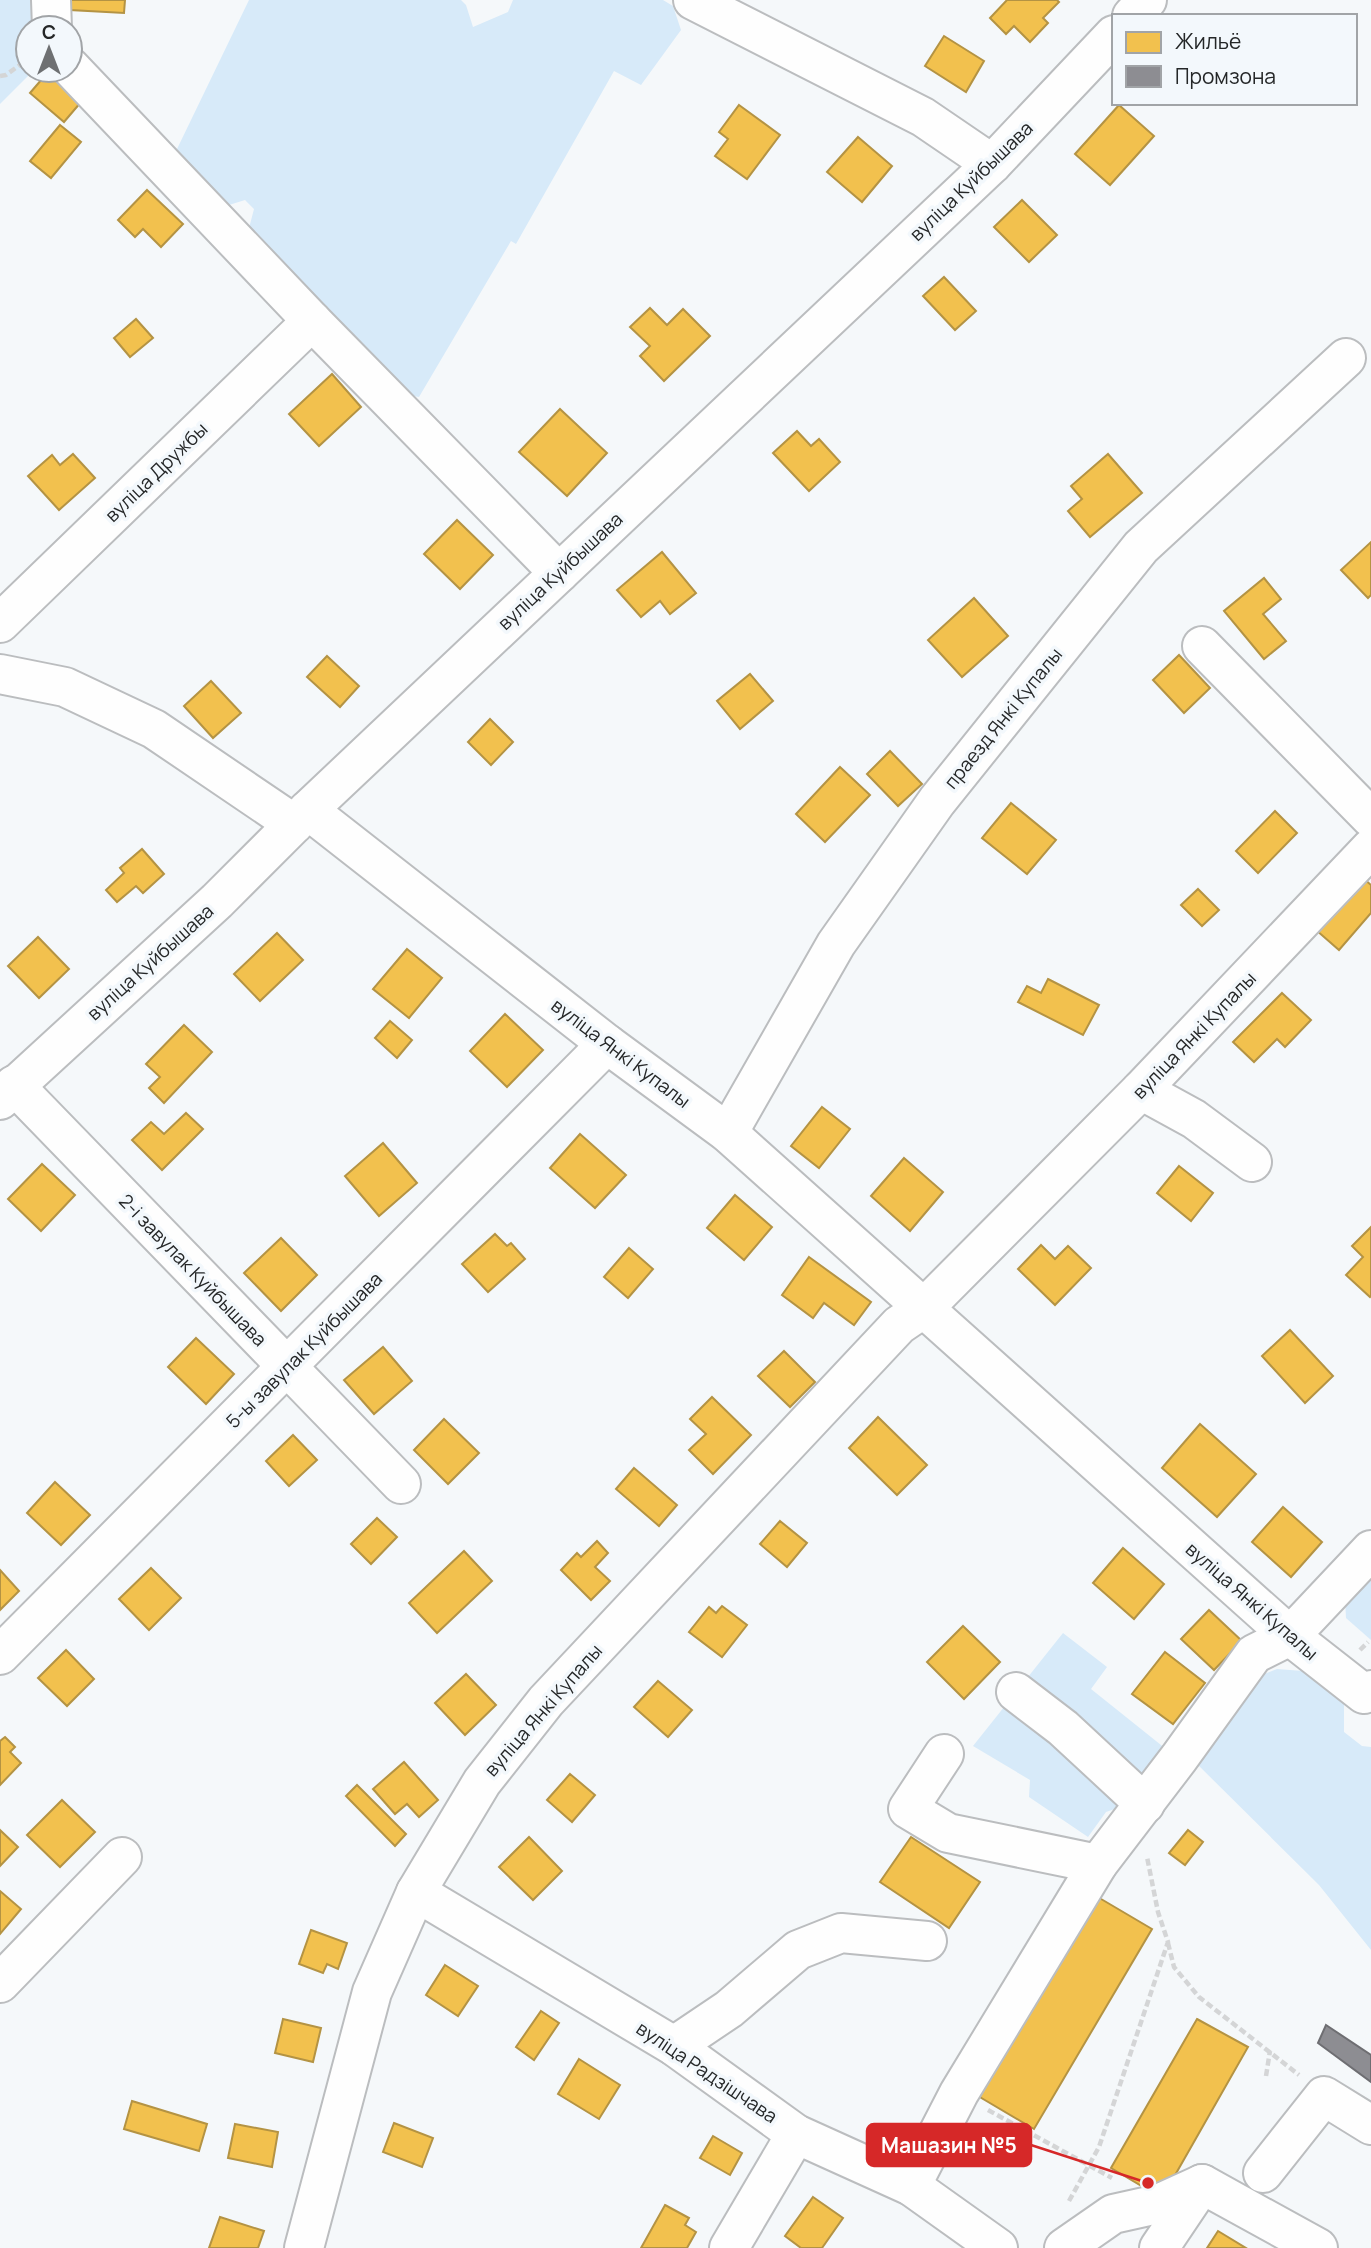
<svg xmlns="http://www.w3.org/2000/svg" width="1371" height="2248" viewBox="0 0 1371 2248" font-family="Manrope,sans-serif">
  <rect width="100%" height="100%" fill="#f5f8fa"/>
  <!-- green -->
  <g fill="#d7eaf9">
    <path d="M0,0h40l1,28h-13v42h6l-34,34z"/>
    <path d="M249,0h212l5,5 7,22 35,-15 5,-12h150l10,6 8,24 -40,55 -27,-14 -98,173 -5,-3 -92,156 -16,-3 -155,-162 6,-23 -9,-9 -16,5 -39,-30 -13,-26z"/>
    <path d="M1371,1570v70l-25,-22 -1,-19z"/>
    <path d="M1063,1633l44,34 -16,22 80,64 -42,51 -23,8 -18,25 -59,-40 1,-17 -57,-34z"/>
    <path d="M1277,1669l26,2 41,31v30l18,14 9,1v203l-52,-65 -127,-126 59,-80z"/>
  </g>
  <!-- homes -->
  <g fill="#f2c14e" stroke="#b49343" stroke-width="2">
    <path d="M71,0h54l-1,13 -54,-3z"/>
    <path d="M1007,0h50l2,2 -16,16 5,5 -18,19 -16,-16 -8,8 -16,-16z"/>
    <path d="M944,36l40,25 -18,31 -41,-26z"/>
    <path d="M48,72l33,30 -17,20 -34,-29z"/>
    <path d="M739,105l41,30 -33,44 -32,-23 13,-17 -9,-7z"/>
    <path d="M1119,105l35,31 -44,49 -35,-31z"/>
    <path d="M60,125l21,17 -30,36 -21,-17z"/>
    <path d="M858,137l34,29 -30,36 -35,-30z"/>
    <path d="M147,190l36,34 -22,23 -18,-18 -8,8 -17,-17z"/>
    <path d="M1022,200l35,35 -28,27 -35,-35z"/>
    <path d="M944,277l32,34 -21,19 -32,-34z"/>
    <path d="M650,308l17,17 16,-16 27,27 -46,45 -24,-25 10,-10 -20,-19z"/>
    <path d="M136,319l17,19 -23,19 -16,-19z"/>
    <path d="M332,374l29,33 -42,39 -30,-32z"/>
    <path d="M560,409l47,44 -40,43 -48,-44z"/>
    <path d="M797,431l14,15 8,-7 21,23 -31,29 -36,-38z"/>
    <path d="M73,454l22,24 -36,32 -31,-34 24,-21 8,10z"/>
    <path d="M1108,454l34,39 -52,44 -22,-26 14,-12 -11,-13z"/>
    <path d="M457,520l36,35 -33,34 -36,-35z"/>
    <path d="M1371,542v53l-3,3 -27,-28z"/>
    <path d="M662,552l34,41 -26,21 -10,-13 -19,16 -24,-27z"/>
    <path d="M1264,578l17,21 -18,15 23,27 -22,18 -40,-48z"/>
    <path d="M974,598l34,38 -46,41 -34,-37z"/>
    <path d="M1179,655l31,33 -26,25 -31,-33z"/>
    <path d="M327,656l32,30 -19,21 -33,-30z"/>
    <path d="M750,674l23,27 -33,28 -23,-28z"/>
    <path d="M211,681l30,32 -28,25 -29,-32z"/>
    <path d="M490,719l23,23 -22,23 -23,-23z"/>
    <path d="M890,751l32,33 -24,22 -31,-32z"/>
    <path d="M840,767l30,28 -45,47 -29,-28z"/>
    <path d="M1011,803l45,37 -29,34 -45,-36z"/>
    <path d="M1275,811l22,22 -39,40 -22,-22z"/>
    <path d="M142,849l22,25 -21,19 -7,-7 -19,16 -11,-12 18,-17 -4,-5z"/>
    <path d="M1363,878l8,7v28l-32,37 -23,-20z"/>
    <path d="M1198,889l21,21 -17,16 -21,-21z"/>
    <path d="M277,933l26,27 -43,41 -26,-27z"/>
    <path d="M38,937l31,32 -30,29 -31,-32z"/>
    <path d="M407,949l35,29 -33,40 -36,-29z"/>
    <path d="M1048,979l51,26 -16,30 -65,-33 9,-16 14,7z"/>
    <path d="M1282,993l29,27 -26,27 -8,-8 -23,23 -21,-20z"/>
    <path d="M505,1014l38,36 -36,37 -37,-36z"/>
    <path d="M390,1021l22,19 -15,18 -22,-20z"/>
    <path d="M184,1025l28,27 -48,51 -15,-15 11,-11 -14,-13z"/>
    <path d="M822,1107l28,22 -31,39 -28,-22z"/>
    <path d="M186,1113l17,16 -41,41 -30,-30 19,-18 13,12z"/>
    <path d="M580,1134l46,41 -31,33 -45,-40z"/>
    <path d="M383,1143l34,40 -38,33 -34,-40z"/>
    <path d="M904,1158l39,34 -33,39 -39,-35z"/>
    <path d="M42,1164l33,31 -34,36 -33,-32z"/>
    <path d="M1179,1166l34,27 -22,28 -34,-28z"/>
    <path d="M735,1195l37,32 -28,33 -37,-32z"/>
    <path d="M1371,1227v69l-1,1 -24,-22 17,-18 -11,-11z"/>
    <path d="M495,1234l12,12 4,-3 14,16 -37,33 -26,-28z"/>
    <path d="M281,1238l36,37 -36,36 -37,-38z"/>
    <path d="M1041,1245l14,14 13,-13 23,22 -36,37 -37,-36z"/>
    <path d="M629,1248l24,21 -25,29 -24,-21z"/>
    <path d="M809,1257l62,45 -17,23 -30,-22 -11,15 -31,-23z"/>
    <path d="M1290,1330l43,46 -28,27 -43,-47z"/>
    <path d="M196,1338l38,36 -28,30 -38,-37z"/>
    <path d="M383,1347l29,34 -38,33 -30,-34z"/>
    <path d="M784,1351l31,31 -25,25 -32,-31z"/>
    <path d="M712,1397l39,38 -38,39 -24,-24 17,-16 -16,-15z"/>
    <path d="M878,1417l49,48 -30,30 -48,-47z"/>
    <path d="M444,1419l35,34 -31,31 -34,-34z"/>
    <path d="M1200,1424l56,50 -39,43 -55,-49z"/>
    <path d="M293,1435l24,25 -28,26 -23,-25z"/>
    <path d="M634,1468l43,37 -18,21 -43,-37z"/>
    <path d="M55,1482l35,33 -29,30 -34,-32z"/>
    <path d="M1283,1507l39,35 -31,35 -39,-35z"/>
    <path d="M377,1518l20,19 -26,27 -20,-20z"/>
    <path d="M780,1521l27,22 -20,24 -27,-23z"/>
    <path d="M597,1541l11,12 -13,14 15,14 -19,19 -30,-30 16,-17 4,4z"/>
    <path d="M1123,1548l41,36 -30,35 -41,-36z"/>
    <path d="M464,1551l28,30 -55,52 -28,-30z"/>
    <path d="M151,1568l30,30 -32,32 -30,-31z"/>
    <path d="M0,1570l19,21 -19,19z"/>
    <path d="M722,1606l25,19 -25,32 -33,-25 20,-25 7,6z"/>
    <path d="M1209,1610l33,31 -28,29 -33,-31z"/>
    <path d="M963,1626l37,36 -36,37 -37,-37z"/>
    <path d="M66,1650l28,29 -27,27 -29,-28z"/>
    <path d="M1165,1652l40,31 -32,41 -41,-30z"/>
    <path d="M466,1674l30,31 -31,30 -30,-32z"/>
    <path d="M658,1681l34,29 -24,27 -34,-30z"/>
    <path d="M5,1737l10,10 -5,5 11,11 -21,22v-44z"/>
    <path d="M404,1762l34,38 -19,17 -12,-13 -12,10 -22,-25z"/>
    <path d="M570,1774l25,21 -23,27 -25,-22z"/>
    <path d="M357,1785l49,49 -11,12 -49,-50z"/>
    <path d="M62,1800l33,32 -35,35 -33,-32z"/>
    <path d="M0,1830l18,17 -18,19z"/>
    <path d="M1188,1830l15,12 -18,23 -16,-12z"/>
    <path d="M529,1837l33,34 -29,29 -34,-33z"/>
    <path d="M911,1837l69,45 -31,46 -69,-46z"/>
    <path d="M0,1891l21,18 -21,25z"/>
    <path d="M1096,1896l56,33 -118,200 -56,-33z"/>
    <path d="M311,1930l36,13 -9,26 -11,-5 -4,9 -24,-9z"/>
    <path d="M445,1965l33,21 -20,30 -32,-21z"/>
    <path d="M541,2011l18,12 -25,37 -18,-13z"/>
    <path d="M283,2019l38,9 -8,34 -38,-9z"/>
    <path d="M1197,2019l51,28 -86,151 -51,-30z"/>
    <path d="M579,2059l41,26 -21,34 -41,-25z"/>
    <path d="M132,2101l75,23 -8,27 -75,-22z"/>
    <path d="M394,2123l39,15 -11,29 -39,-15z"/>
    <path d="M235,2124l43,8 -6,35 -44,-9z"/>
    <path d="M713,2136l29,17 -12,22 -30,-17z"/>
    <path d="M813,2197l30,21 -21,30h-21l-16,-12z"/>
    <path d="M665,2205l24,13 -4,7 11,7 -9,16h-46z"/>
    <path d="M220,2217l44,14 -6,17h-49z"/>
    <path d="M1218,2231l28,17h-39z"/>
  </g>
  <!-- industry -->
  <path fill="#8d8d92" stroke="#6e6e72" stroke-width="2" d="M1326,2025l45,30v27l-53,-39z"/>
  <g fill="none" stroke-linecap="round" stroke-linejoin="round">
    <!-- minor casing -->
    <g stroke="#bbbdbf" stroke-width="42">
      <g id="minor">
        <path d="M51,0l1,28"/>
        <path d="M693,0l230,117 69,47"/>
        <path d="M1132,16l15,-16"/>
        <path d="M70,67l242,254 247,252"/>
        <path d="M0,623l312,-302"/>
        <path d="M1202,646l169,172"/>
        <path d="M0,674l65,13 89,42 140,95"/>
        <path d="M308,810l299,234 121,89 562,503 74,58 7,-4"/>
        <path d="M14,1085l387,399"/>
        <path d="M1141,1090l53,29 58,43"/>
        <path d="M0,1100l217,-199 91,-91 684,-646 122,-129"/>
        <path d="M728,1133l108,-189 101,-143 204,-254 205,-189"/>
        <path d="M0,1655l607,-611"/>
        <path d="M1016,1692l47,36 82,76"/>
        <path d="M944,1754l-36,55 40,24 150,31"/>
        <path d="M416,1892l258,154 122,88 115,52 87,62"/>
        <path d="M0,1983l122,-126"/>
        <path d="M674,2046l55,-37 69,-59 43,-17 86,8"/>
        <path d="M1263,2173l61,-77 47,29"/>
        <path d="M911,2186l48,-93 139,-229 81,-106 75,-104 36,-18 81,-86"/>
        <path d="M304,2248l68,-256 44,-100 66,-110 64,-81 353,-376 25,-17 217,-218 230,-242"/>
        <path d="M729,2248l67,-114"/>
        <path d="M1064,2248l49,-34 45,-10 44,-20"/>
        <path d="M1159,2248l43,-64 116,64"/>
      </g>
    </g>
    <!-- path -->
    <g stroke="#d4d5d6" stroke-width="4.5" stroke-dasharray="7 3.5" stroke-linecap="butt">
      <path d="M0,76l6,-1 22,-16"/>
      <path d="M1360,1650l8,-8"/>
      <path d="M1168,1943l6,24 25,30 100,78"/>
      <path d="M1266,2076l4,-25"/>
      <path d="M988,2110l124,68"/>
      <path d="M1069,2201l30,-54 69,-205 -10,-30 -11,-55"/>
    </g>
    <!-- minor -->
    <use href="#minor" stroke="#fefefe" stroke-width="38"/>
  </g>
  <g text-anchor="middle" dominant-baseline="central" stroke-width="7" stroke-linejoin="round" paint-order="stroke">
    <!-- street labels -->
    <g font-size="19" fill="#252728" stroke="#f3f8fc">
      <text transform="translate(971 181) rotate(-44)">вуліца Куйбышава</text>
      <text transform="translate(156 472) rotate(-44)">вуліца Дружбы</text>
      <text transform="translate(560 571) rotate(-43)">вуліца Куйбышава</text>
      <text transform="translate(1003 718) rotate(-51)">праезд Янкі Купалы</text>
      <text transform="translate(150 962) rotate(-42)">вуліца Куйбышава</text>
      <text transform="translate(1194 1035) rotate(-46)">вуліца Янкі Купалы</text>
      <text transform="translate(621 1053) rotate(37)">вуліца Янкі Купалы</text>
      <text transform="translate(193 1270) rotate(46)">2-і завулак Куйбышава</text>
      <text transform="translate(304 1350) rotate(-45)">5-ы завулак Куйбышава</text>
      <text transform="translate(1252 1601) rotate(41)">вуліца Янкі Купалы</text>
      <text transform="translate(543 1710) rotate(-49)">вуліца Янкі Купалы</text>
      <text transform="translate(707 2072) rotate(34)">вуліца Радзішчава</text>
    </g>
  </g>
  <!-- callouts -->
  <path fill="none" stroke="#d62828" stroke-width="2.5" d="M1148 2183L1031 2145"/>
  <circle fill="#d62828" stroke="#f3f8fc" stroke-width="2.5" cx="1148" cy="2183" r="7"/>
  <rect fill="#d62828" stroke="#d62828" stroke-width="2.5" x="867" y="2124" width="164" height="42" rx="7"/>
  <g font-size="21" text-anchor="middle" font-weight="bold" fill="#fff">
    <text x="949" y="2153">Машазин №5</text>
  </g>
  <!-- legend -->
  <rect x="1112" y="14" width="245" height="91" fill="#f3f8fc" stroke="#a1a4a7" stroke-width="2"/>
  <rect x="1126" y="32" width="35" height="21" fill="#f2c14e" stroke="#a1a4a7" stroke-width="2"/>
  <text x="1175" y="49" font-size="21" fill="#252728">Жильё</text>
  <rect x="1126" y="66" width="35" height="21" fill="#8d8d92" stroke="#a1a4a7" stroke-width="2"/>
  <text x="1175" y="84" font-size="21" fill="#252728">Промзона</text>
  <!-- north arrow -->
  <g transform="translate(49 49)"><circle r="33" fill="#f3f8fc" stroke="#a1a4a7" stroke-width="2"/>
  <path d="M0-5L12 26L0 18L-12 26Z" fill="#6e7072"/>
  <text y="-10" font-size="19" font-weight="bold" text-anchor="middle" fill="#252728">С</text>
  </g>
</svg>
